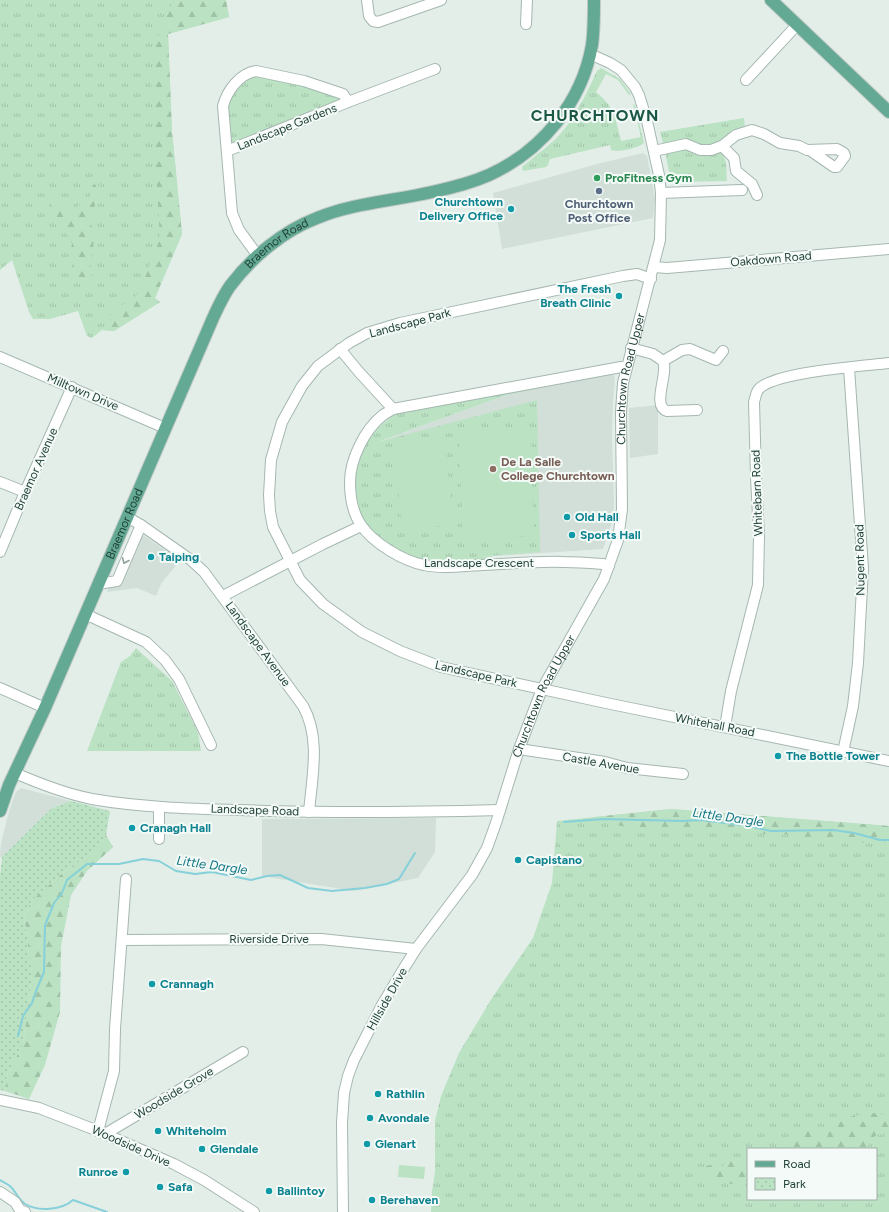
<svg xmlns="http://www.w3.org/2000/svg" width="889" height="1212" viewBox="0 0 889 1212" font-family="Figtree,sans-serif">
  <defs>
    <pattern id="grass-tufts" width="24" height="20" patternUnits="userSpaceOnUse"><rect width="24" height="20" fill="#bae2c3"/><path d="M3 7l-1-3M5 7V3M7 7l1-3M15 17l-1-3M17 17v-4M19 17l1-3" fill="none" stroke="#a0c3a8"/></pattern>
    <pattern id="forest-firs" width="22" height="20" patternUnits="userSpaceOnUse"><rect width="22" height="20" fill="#bae2c3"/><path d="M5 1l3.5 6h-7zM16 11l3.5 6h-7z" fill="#a0c3a8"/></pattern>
    <pattern id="park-dots" width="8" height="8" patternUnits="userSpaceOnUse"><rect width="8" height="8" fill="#bae2c3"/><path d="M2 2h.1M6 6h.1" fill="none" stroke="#a0c3a8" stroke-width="1.8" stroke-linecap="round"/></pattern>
  </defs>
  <rect width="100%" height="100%" fill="#e3eee9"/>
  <!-- built -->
  <g fill="#d1dfd8">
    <path d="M643,153l4,3 8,43 -2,19 -151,31 -9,-56 104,-29z"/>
    <path d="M609,374l5,1 1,5 -2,22 -1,34 2,69 -1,14 -10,30 -155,10 -77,-114 135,-50z"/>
    <path d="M658,405v49l-28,4 -1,-50z"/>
    <path d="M134,529l46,31 -19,24 -5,12 -19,-8 -30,4z"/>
    <path d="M21,788l50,13 -19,7 -50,49h-2l1,-14 9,-35 6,-16z"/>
    <path d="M436,818l-1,34 -17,26 -65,13 -91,-15v-57z"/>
  </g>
  <!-- grass -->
  <g fill="url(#grass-tufts)" fill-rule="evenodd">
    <path d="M0,0h226l3,17 -61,17 4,98 10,102 -27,64 5,4 -46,29 -12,-1 -10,8 -5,-2 -9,-25 -28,8h-17l-4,-7 -17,-52 -12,10z"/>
    <path d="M601,68l19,11 11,15 -2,1 -11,-15 -12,-6 -10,18c20,16 19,26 25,49l20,-4 -8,-33 2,1 9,38c-6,5 -26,10 -33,7l-1,-5 -60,14 -2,6 -2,2 -23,4 -1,-4c15,-13 32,-24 44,-40 13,-17 22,-37 31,-56z"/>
    <path d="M256,75l85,21v5l-111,44c-1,-9 -5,-33 -4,-40 2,-11 20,-27 30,-30z"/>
    <path d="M744,118l1,10c-15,3 -20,9 -31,18l-48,-2 -3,-1 -3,-11z"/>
    <path d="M682,148l28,6 11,-2c7,8 5,19 6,29l-56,1 -6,-31z"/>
    <path d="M547,383v4l-41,8 -128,47 159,-42 3,152 -65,5 17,-1v5l-69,1 -29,-11 -30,-28 -9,-19 -1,-29 9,-30 18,-20 14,-11 12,-5z"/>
    <path d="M136,648l36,33 26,51 3,19h-114l34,-89 9,-6z"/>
    <path d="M671,809l218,17v386h-458l1,-21 3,-19v-51l6,-25 18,-43 33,-55 41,-60 19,-55 5,-62zM748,1149h128v50h-128z"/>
  </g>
  <!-- forest -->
  <g fill="url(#forest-firs)">
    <path d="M173,0h53l3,17 -61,17 4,98 10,102 -27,64 5,4 -46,29 -12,-1 11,-20 19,-10 8,-10 20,-51 -9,-160 6,-40z"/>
    <path d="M96,183l3,3 -2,13 -5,16 -1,10 3,7 -1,18 -3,11 2,17 -3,6 -5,2 -7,-6 1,-6 -6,-8 5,-9 -6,-7 1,-7 -5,-9 -3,-10 -10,-10 -2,-6v-6l2,-4c5,8 9,11 18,12 10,-6 21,-11 20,-24z"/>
    <path d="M671,809l218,17v16l-21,1 -11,-1h-8l-16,-4h-11l-8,-2 -12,1 -8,-2 -10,-1 -8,2 -7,-1 -16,-4 -7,1 -17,-4 -11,-1 -20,2 -12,-1 -29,3 -21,-4h-10l-31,-7v-3z"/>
    <path d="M106,835l7,12 -26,24 -16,24 -10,51 -1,66 -15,53 -16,34 -24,-8 2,-17 16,-30 9,-69 -8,-59 7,-15 29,-26 28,-20z"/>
    <path d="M873,1113l13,2 3,-2v22c-14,-4 -16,3 -23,14h-79l1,-7c10,-7 22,-20 31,-3l4,2 3,-1c2,-4 2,-9 4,-13 5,-10 32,-12 43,-14z"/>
    <path d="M729,1160l19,4v19c-8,-2 -15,3 -22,0 -3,-7 -11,-4 -18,-4l-5,-4v-5l3,-4 4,-1 11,2z"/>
  </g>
  <!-- park -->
  <path fill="url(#park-dots)" d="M71,801l39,10 -4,24 -18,20 -28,20 -29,26 -7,15 8,59 -9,69 -16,30 -2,17 -5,-1v-213l2,-20 50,-49z"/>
  <!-- pitch -->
  <g fill="#bae2c3">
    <path d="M530,429l4,107 -71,3 -4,-107z"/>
    <path d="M445,438l8,87 -51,5 -8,-87z"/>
    <path d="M399,1165l26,2 -1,12 -26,-2z"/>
  </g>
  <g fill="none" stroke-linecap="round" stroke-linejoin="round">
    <!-- stream -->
    <g stroke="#85d0d9" stroke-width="2">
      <path d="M564,822l39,-3 79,2 19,-1 48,6 22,5 62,-1 21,3 26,7h9"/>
      <path d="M18,1036l5,-20 9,-13 4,-12 8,-19 1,-47 9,-22 8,-10 5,-13 20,-16h32l24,-5 16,2 17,10 19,3 17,-2 39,8 16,-4 13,-1 28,13 24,3 33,-3 22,-4 12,-5 16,-26"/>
      <path d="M0,1180c3,2 8,4 11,7 5,5 7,12 14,17 13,8 37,6 48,-4l34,12"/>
    </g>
    <!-- minor casing -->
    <g stroke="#a5b7b0" stroke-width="12">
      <g id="minor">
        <path d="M367,0l2,16 4,5 5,1 63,-22"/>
        <path d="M526,24l1,-24"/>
        <path d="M746,80l51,-55"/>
        <path d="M722,146l14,-11 16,-5 12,4 16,9 19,3 8,4 30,-1 7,4 1,3 -8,11h-3l-23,-16"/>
        <path d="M227,151l121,-49 87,-33"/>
        <path d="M654,151l32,-7 14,6h11l11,-4 12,12 2,13 16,13 5,11"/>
        <path d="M661,193l81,-3"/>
        <path d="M258,256l-19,-26 -7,-17 -9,-107c4,-15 16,-32 33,-35l48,10 39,13 5,8"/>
        <path d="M654,267l13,1 222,-19"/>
        <path d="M651,279l-14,-5 -14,2 -223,47 -33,10 -18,10 -31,23 -16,20 -20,36 -11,38 -2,35 1,16 3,16 27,53 23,24 39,28 38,19 41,16 165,36 283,58"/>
        <path d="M631,348l22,6 10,7c6,12 -12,45 4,50l30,-1"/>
        <path d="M340,349l19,23 34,37"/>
        <path d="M0,357l165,71"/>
        <path d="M663,361l19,-11 8,-1 26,11 7,-9"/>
        <path d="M0,482l25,10"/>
        <path d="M127,517l14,8 50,35 13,12 99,134c18,32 9,71 6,106"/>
        <path d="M0,552l25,-60 47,-105"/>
        <path d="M609,566l-6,-2c-13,-1 -26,-2 -39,-2 -28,-1 -55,2 -82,3 -19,1 -40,4 -58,0 -21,-4 -51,-22 -63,-40 -9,-13 -11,-28 -11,-43 0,-23 15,-53 33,-67 3,-2 7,-4 10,-6l228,-42h6"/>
        <path d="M98,584l19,-3 24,-56"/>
        <path d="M223,596l100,-52 38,-18"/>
        <path d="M85,614l61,28 19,18 14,19 32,66"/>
        <path d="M0,688l45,20"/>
        <path d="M725,727l6,-36 27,-106 1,-50 -3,-58 -2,-75c1,-3 2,-9 4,-12 14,-18 106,-24 131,-27"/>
        <path d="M519,749l86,13 22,6 56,6"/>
        <path d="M843,752l10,-46 5,-43 5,-95 -14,-200"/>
        <path d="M15,773c23,10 52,21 77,26 57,10 120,10 178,12 77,2 154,1 230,-1"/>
        <path d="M159,839v-32"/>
        <path d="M122,940l199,-1 95,10"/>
        <path d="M0,1100l39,8 59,23 76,33 30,16 50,32"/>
        <path d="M98,1131l16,-60 1,-42 11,-150"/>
        <path d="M105,1134l138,-82"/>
        <path d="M0,1192l15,10 5,8 5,2"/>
        <path id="s1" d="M343,1212l-1,-89 2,-30 4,-17 6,-16 28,-55 19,-32 15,-24 56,-74 15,-27 9,-25 23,-74 23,-60 62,-110 14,-39 4,-31 -1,-97 2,-29 37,-143 1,-47 -2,-18 -12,-54 -8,-26 -4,-8 -14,-17 -11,-7 -20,-9"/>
      </g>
    </g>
    <!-- major casing -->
    <g stroke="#c1cac7" stroke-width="14">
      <g id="major">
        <path d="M771,0l118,112"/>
        <path id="s2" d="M0,811l9,-26 36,-77 168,-390c5,-11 10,-22 17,-32 22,-29 53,-55 87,-68 36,-15 76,-17 115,-26 19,-4 39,-9 57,-17 53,-24 93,-73 103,-130 2,-15 2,-30 2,-45"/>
      </g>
    </g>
    <!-- minor -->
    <use href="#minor" stroke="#fff" stroke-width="10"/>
    <!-- major -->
    <use href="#major" stroke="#63a993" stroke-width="12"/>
  </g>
  <!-- one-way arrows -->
  <defs><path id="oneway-chevron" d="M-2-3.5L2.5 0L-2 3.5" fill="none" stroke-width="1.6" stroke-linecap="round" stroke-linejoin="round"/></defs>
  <use stroke="#90a09b" href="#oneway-chevron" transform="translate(125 561) rotate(113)"/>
  <!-- markers -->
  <circle fill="#2e9e5b" stroke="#f4faf7" stroke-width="1.5" cx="597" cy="178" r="4"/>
  <circle fill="#5c6f8a" stroke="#f4faf7" stroke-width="1.5" cx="599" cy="191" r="4"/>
  <g fill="#0f9aa8" stroke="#f4faf7" stroke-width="1.5">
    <circle cx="511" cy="209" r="4"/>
    <circle cx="619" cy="296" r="4"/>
    <circle cx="567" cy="517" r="4"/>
    <circle cx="572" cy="535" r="4"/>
    <circle cx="151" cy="557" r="4"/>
    <circle cx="778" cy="756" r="4"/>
    <circle cx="132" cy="828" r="4"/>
    <circle cx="518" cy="860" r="4"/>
    <circle cx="152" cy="984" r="4"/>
    <circle cx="378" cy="1094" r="4"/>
    <circle cx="370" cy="1118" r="4"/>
    <circle cx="158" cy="1131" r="4"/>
    <circle cx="367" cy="1144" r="4"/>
    <circle cx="202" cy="1149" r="4"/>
    <circle cx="126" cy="1172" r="4"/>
    <circle cx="160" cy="1187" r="4"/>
    <circle cx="269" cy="1191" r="4"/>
    <circle cx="372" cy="1200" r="4"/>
  </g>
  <circle fill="#8d6e63" stroke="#f4faf7" stroke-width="1.5" cx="493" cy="469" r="4"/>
  <g text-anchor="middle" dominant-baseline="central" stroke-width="4" stroke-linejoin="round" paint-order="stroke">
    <!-- street labels -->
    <g font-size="12" fill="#204237" stroke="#f4faf7">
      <text transform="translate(287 127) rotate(-22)">Landscape Gardens</text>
      <text stroke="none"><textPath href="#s2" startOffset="637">Braemor Road</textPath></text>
      <text transform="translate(771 259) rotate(-5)">Oakdown Road</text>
      <text transform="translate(410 323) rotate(-15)">Landscape Park</text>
      <text stroke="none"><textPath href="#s1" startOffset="903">Churchtown Road Upper</textPath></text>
      <text transform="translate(83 392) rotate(23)">Milltown Drive</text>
      <text transform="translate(36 469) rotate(-66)">Braemor Avenue</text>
      <text transform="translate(757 493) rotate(-92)">Whitebarn Road</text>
      <text stroke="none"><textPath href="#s2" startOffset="313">Braemor Road</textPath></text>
      <text transform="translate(860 560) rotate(-91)">Nugent Road</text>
      <text x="479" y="563">Landscape Crescent</text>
      <text transform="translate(258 644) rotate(54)">Landscape Avenue</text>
      <text transform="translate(476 674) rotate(13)">Landscape Park</text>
      <text stroke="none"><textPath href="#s1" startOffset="567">Churchtown Road Upper</textPath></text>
      <text transform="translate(715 725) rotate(11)">Whitehall Road</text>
      <text transform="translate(601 763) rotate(10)">Castle Avenue</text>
      <text transform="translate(255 810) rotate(2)">Landscape Road</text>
      <text x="269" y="939">Riverside Drive</text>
      <text transform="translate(387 999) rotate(-61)">Hillside Drive</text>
      <text transform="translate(174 1093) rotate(-31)">Woodside Grove</text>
      <text transform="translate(131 1146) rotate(24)">Woodside Drive</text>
    </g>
    <!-- leisure labels -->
    <g font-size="12" font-weight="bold" fill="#27864d" stroke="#f4faf7" text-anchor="start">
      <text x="605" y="178">ProFitness Gym</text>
    </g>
    <!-- culture labels -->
    <g font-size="12" font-weight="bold" fill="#0d838f" stroke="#f4faf7" text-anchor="start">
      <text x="503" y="202" text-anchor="end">Churchtown<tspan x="503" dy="14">Delivery Office</tspan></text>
      <text x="611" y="289" text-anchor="end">The Fresh<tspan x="611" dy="14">Breath Clinic</tspan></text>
      <text x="575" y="517">Old Hall</text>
      <text x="580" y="535">Sports Hall</text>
      <text x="159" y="557">Taiping</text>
      <text x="786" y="756">The Bottle Tower</text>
      <text x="140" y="828">Cranagh Hall</text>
      <text x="526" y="860">Capistano</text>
      <text x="160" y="984">Crannagh</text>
      <text x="386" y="1094">Rathlin</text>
      <text x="378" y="1118">Avondale</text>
      <text x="166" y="1131">Whiteholm</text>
      <text x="375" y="1144">Glenart</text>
      <text x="210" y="1149">Glendale</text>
      <text x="118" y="1172" text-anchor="end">Runroe</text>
      <text x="168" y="1187">Safa</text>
      <text x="277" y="1191">Ballintoy</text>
      <text x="380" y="1200">Berehaven</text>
    </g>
    <!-- service labels -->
    <g font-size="12" font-weight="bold" fill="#4e5e75" stroke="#f4faf7">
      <text x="599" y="204">Churchtown<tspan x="599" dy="14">Post Office</tspan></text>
    </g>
    <!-- education labels -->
    <g font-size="12" font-weight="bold" fill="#785e54" stroke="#f4faf7" text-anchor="start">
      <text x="501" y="462">De La Salle<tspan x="501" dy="14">College Churchtown</tspan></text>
    </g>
    <!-- water labels -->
    <g font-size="13" font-style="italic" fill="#137885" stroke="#f4faf7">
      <text transform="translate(728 817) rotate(8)">Little Dargle</text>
      <text transform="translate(212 865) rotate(8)">Little Dargle</text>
    </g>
    <!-- district labels -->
    <g font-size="16" font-weight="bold" letter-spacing="1" fill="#1a5745" stroke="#f4faf7">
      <text x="595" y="115">CHURCHTOWN</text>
    </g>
  </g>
  <!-- legend -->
  <rect x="747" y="1148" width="130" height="52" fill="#f4faf7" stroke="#9fb0aa"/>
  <rect x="755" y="1161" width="20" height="6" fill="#63a993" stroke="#9fb0aa"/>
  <text x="783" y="1168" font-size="12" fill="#204237">Road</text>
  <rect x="755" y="1178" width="20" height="12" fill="url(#park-dots)" stroke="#9fb0aa"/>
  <text x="783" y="1188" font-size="12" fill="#204237">Park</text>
</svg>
